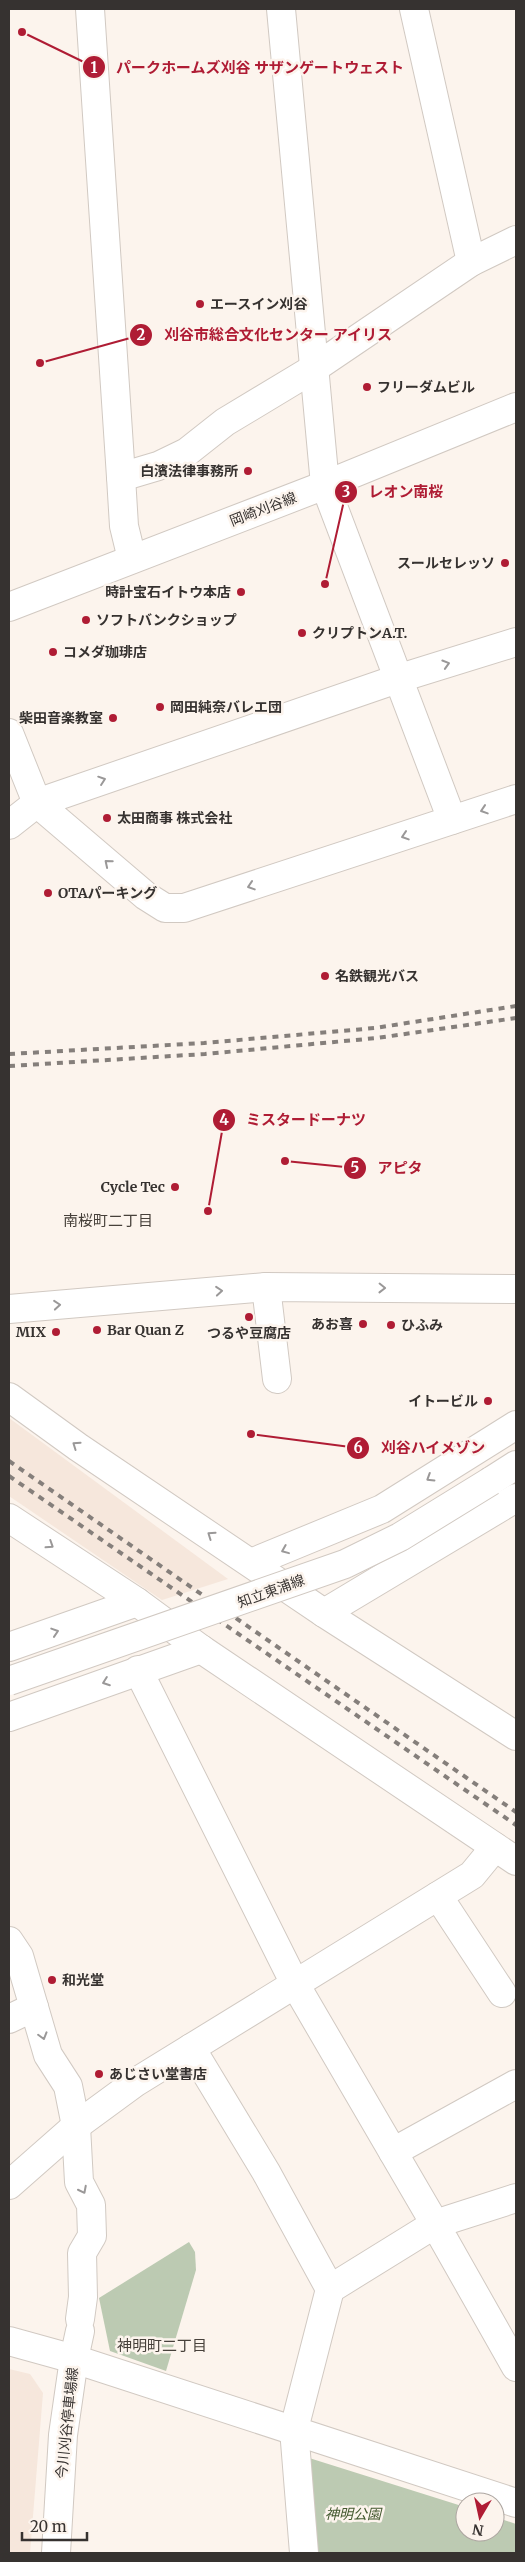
<svg xmlns="http://www.w3.org/2000/svg" width="525" height="2562" viewBox="0 0 525 2562" font-family="Merriweather,'Noto Sans JP',serif">
  <rect width="100%" height="100%" fill="#fcf4ed"/>
  <!-- built -->
  <g fill="#f6e7dc">
    <path d="M9,1418l219,161 -66,21 -153,-104z"/>
    <path d="M9,2369l21,5 13,19 -13,160h-21z"/>
  </g>
  <!-- green -->
  <g fill="#bccab2">
    <path d="M189,2242l6,10 1,18 -30,101 -56,-20 -11,-53z"/>
    <path d="M306,2457l159,50v25h30v-15l21,7v29h-201z"/>
  </g>
  <g fill="none" stroke-linecap="round" stroke-linejoin="round">
    <!-- minor casing -->
    <g stroke="#d1c9c2" stroke-width="30">
      <g id="minor">
        <path d="M90,9l31,468 3,49 8,33"/>
        <path d="M281,9l44,476 127,335"/>
        <path d="M414,9l57,253"/>
        <path d="M121,477l37,-11 29,-14 38,-30 88,-53 158,-107 45,-22"/>
        <path d="M516,642l-116,36 -363,125 109,93 19,12h19l332,-109"/>
        <path d="M9,733l28,70 -28,22"/>
        <path d="M266,1287l11,92"/>
        <path d="M9,1309l257,-22 250,2"/>
        <path d="M9,1397l69,50 246,166 192,123"/>
        <path d="M9,1518l128,84 64,47 315,212"/>
        <path d="M251,1563l131,-54 134,-84"/>
        <path d="M324,1613l192,-115"/>
        <path d="M9,1647l128,-45"/>
        <path d="M138,1670l157,314 140,240 -105,65 -36,140 10,124"/>
        <path d="M9,1717l192,-68"/>
        <path d="M438,1896l64,97"/>
        <path d="M9,1941l10,15 29,99 20,31 8,40 3,56 12,23 1,31 -10,17 1,44 -3,22"/>
        <path d="M9,2019l25,-12"/>
        <path d="M191,2048l75,124 64,117"/>
        <path d="M393,2152l123,-68"/>
        <path d="M9,2185l67,-59 60,-44 336,-207 23,-28"/>
        <path d="M516,2198l-81,26 81,143"/>
        <path d="M80,2331l-6,28 442,144"/>
      </g>
    </g>
    <!-- major casing -->
    <g stroke="#d1c9c2" stroke-width="30">
      <g id="major">
        <path d="M9,607l316,-122 191,-78"/>
        <path d="M491,1481l25,-16"/>
        <path d="M9,2341l65,18 -11,76 -7,118"/>
      </g>
    </g>
    <!-- minor -->
    <use href="#minor" stroke="#fff" stroke-width="28"/>
    <!-- major -->
    <use href="#major" stroke="#fff" stroke-width="28"/>
    <!-- rail -->
    <g stroke="#857f7b" stroke-width="4" stroke-dasharray="6 6" stroke-linecap="butt">
      <path d="M9,1054l195,-11 171,-15 141,-22"/>
      <path d="M9,1066l196,-12 172,-16 139,-20"/>
      <path d="M9,1461l507,351"/>
      <path d="M9,1476l507,349"/>
    </g>
    <!-- major-bridge casing -->
    <g stroke="#d1c9c2" stroke-width="30" stroke-linecap="butt">
      <path id="major-bridge" d="M9,1681l336,-117 55,-27 91,-56"/>
    </g>
    <!-- major-bridge -->
    <use href="#major-bridge" stroke="#fff" stroke-width="28"/>
  </g>
  <!-- one-way arrows -->
  <defs><path id="oneway-chevron" d="M-2-3.5L2.5 0L-2 3.5" fill="none" stroke-width="1.6" stroke-linecap="round" stroke-linejoin="round" transform="scale(1.25)"/></defs>
  <g stroke="#9a9898">
    <use href="#oneway-chevron" transform="translate(446 664) rotate(-17)"/>
    <use href="#oneway-chevron" transform="translate(102 780) rotate(-19)"/>
    <use href="#oneway-chevron" transform="translate(484 810) rotate(162)"/>
    <use href="#oneway-chevron" transform="translate(405 836) rotate(162)"/>
    <use href="#oneway-chevron" transform="translate(108 863) rotate(-140)"/>
    <use href="#oneway-chevron" transform="translate(251 886) rotate(162)"/>
    <use href="#oneway-chevron" transform="translate(382 1288) rotate(1)"/>
    <use href="#oneway-chevron" transform="translate(219 1291) rotate(-5)"/>
    <use href="#oneway-chevron" transform="translate(57 1305) rotate(-5)"/>
    <use href="#oneway-chevron" transform="translate(76 1445) rotate(-145)"/>
    <use href="#oneway-chevron" transform="translate(430 1478) rotate(148)"/>
    <use href="#oneway-chevron" transform="translate(211 1535) rotate(-145)"/>
    <use href="#oneway-chevron" transform="translate(50 1545) rotate(33)"/>
    <use href="#oneway-chevron" transform="translate(285 1550) rotate(158)"/>
    <use href="#oneway-chevron" transform="translate(55 1632) rotate(-18)"/>
    <use href="#oneway-chevron" transform="translate(106 1682) rotate(160)"/>
    <use href="#oneway-chevron" transform="translate(43 2036) rotate(74)"/>
    <use href="#oneway-chevron" transform="translate(83 2190) rotate(63)"/>
  </g>
  <!-- markers -->
  <g fill="#af1c34" stroke="#fcf4ed" stroke-width="2">
    <circle cx="200" cy="304" r="5"/>
    <circle cx="367" cy="387" r="5"/>
    <circle cx="248" cy="471" r="5"/>
    <circle cx="505" cy="563" r="5"/>
    <circle cx="241" cy="592" r="5"/>
    <circle cx="86" cy="620" r="5"/>
    <circle cx="302" cy="633" r="5"/>
    <circle cx="53" cy="652" r="5"/>
    <circle cx="160" cy="707" r="5"/>
    <circle cx="113" cy="718" r="5"/>
    <circle cx="107" cy="818" r="5"/>
    <circle cx="48" cy="893" r="5"/>
    <circle cx="325" cy="976" r="5"/>
    <circle cx="175" cy="1187" r="5"/>
    <circle cx="249" cy="1317" r="5"/>
    <circle cx="363" cy="1324" r="5"/>
    <circle cx="391" cy="1325" r="5"/>
    <circle cx="97" cy="1330" r="5"/>
    <circle cx="56" cy="1332" r="5"/>
    <circle cx="488" cy="1401" r="5"/>
    <circle cx="52" cy="1980" r="5"/>
    <circle cx="99" cy="2074" r="5"/>
  </g>
  <g text-anchor="middle" dominant-baseline="central" stroke-width="5" stroke-linejoin="round" paint-order="stroke">
    <!-- poi labels -->
    <g font-size="14" font-weight="bold" fill="#363230" stroke="#fcf4ed" text-anchor="start">
      <text x="210" y="304">エースイン刈谷</text>
      <text x="377" y="387">フリーダムビル</text>
      <text x="238" y="471" text-anchor="end">白濱法律事務所</text>
      <text x="495" y="563" text-anchor="end">スールセレッソ</text>
      <text x="231" y="592" text-anchor="end">時計宝石イトウ本店</text>
      <text x="96" y="620">ソフトバンクショップ</text>
      <text x="312" y="633">クリプトンA.T.</text>
      <text x="63" y="652">コメダ珈琲店</text>
      <text x="170" y="707">岡田純奈バレエ団</text>
      <text x="103" y="718" text-anchor="end">柴田音楽教室</text>
      <text x="117" y="818">太田商事 株式会社</text>
      <text x="58" y="893">OTAパーキング</text>
      <text x="335" y="976">名鉄観光バス</text>
      <text x="165" y="1187" text-anchor="end">Cycle Tec</text>
      <text x="353" y="1324" text-anchor="end">あお喜</text>
      <text x="401" y="1325">ひふみ</text>
      <text x="107" y="1330">Bar Quan Z</text>
      <text x="46" y="1332" text-anchor="end">MIX</text>
      <text x="249" y="1333" text-anchor="middle">つるや豆腐店</text>
      <text x="478" y="1401" text-anchor="end">イトービル</text>
      <text x="62" y="1980">和光堂</text>
      <text x="109" y="2074">あじさい堂書店</text>
    </g>
    <!-- street labels -->
    <g font-size="14" fill="#363230" stroke="#fcf4ed">
      <text transform="translate(263 509) rotate(-21)">岡崎刈谷線</text>
      <text transform="translate(271 1591) rotate(-20)">知立東浦線</text>
      <text transform="translate(67 2423) rotate(-84)">今川刈谷停車場線</text>
    </g>
    <!-- park labels -->
    <g font-size="14" font-style="italic" fill="#42582e" stroke="#fcf4ed">
      <text x="353" y="2514">神明公園</text>
    </g>
    <!-- neighbourhood labels -->
    <g font-size="15" fill="#47413b" stroke="#fcf4ed">
      <text x="108" y="1220">南桜町二丁目</text>
      <text x="162" y="2345">神明町二丁目</text>
    </g>
  </g>
  <!-- callouts -->
  <path fill="none" stroke="#af1c34" stroke-width="2" d="M22 32L94 67M40 363L141 335M325 584L346 492M208 1211L224 1120M285 1161L355 1168M251 1434L358 1448"/>
  <g fill="#af1c34" stroke="#fcf4ed" stroke-width="2">
    <circle cx="22" cy="32" r="5"/>
    <circle cx="40" cy="363" r="5"/>
    <circle cx="325" cy="584" r="5"/>
    <circle cx="208" cy="1211" r="5"/>
    <circle cx="285" cy="1161" r="5"/>
    <circle cx="251" cy="1434" r="5"/>
    <circle cx="94" cy="67" r="12"/>
    <circle cx="141" cy="335" r="12"/>
    <circle cx="346" cy="492" r="12"/>
    <circle cx="224" cy="1120" r="12"/>
    <circle cx="355" cy="1168" r="12"/>
    <circle cx="358" cy="1448" r="12"/>
  </g>
  <g font-size="15" text-anchor="middle" font-weight="bold" fill="#fff">
    <text x="94" y="73">1</text>
    <text x="141" y="340">2</text>
    <text x="346" y="497">3</text>
    <text x="224" y="1125">4</text>
    <text x="355" y="1173">5</text>
    <text x="358" y="1453">6</text>
  </g>
  <g font-size="15" text-anchor="middle" font-weight="bold" fill="#af1c34" stroke="#fcf4ed" stroke-width="5" stroke-linejoin="round" paint-order="stroke">
    <text x="260" y="73">パークホームズ刈谷 サザンゲートウェスト</text>
    <text x="278" y="340">刈谷市総合文化センター アイリス</text>
    <text x="406" y="497">レオン南桜</text>
    <text x="306" y="1125">ミスタードーナツ</text>
    <text x="400" y="1173">アピタ</text>
    <text x="433" y="1453">刈谷ハイメゾン</text>
  </g>
  <!-- border -->
  <rect width="525" height="2562" fill="none" stroke="#363230" stroke-width="20"/>
  <!-- north arrow -->
  <g transform="translate(480 2517) rotate(189)"><circle r="24" fill="#fcf4ed" stroke="#ada6a1"/>
  <path d="M0-4L9 19L0 12L-9 19Z" fill="#af1c34"/>
  <text y="-8" font-size="14" font-weight="bold" text-anchor="middle" fill="#363230">N</text>
  </g>
  <!-- scale -->
  <path d="M22 2532v8h65v-8" fill="none" stroke="#363230" stroke-width="2.5"/>
  <text x="30" y="2532" font-size="15" fill="#363230" stroke="#fcf4ed" stroke-width="4" paint-order="stroke">20 m</text>
</svg>
